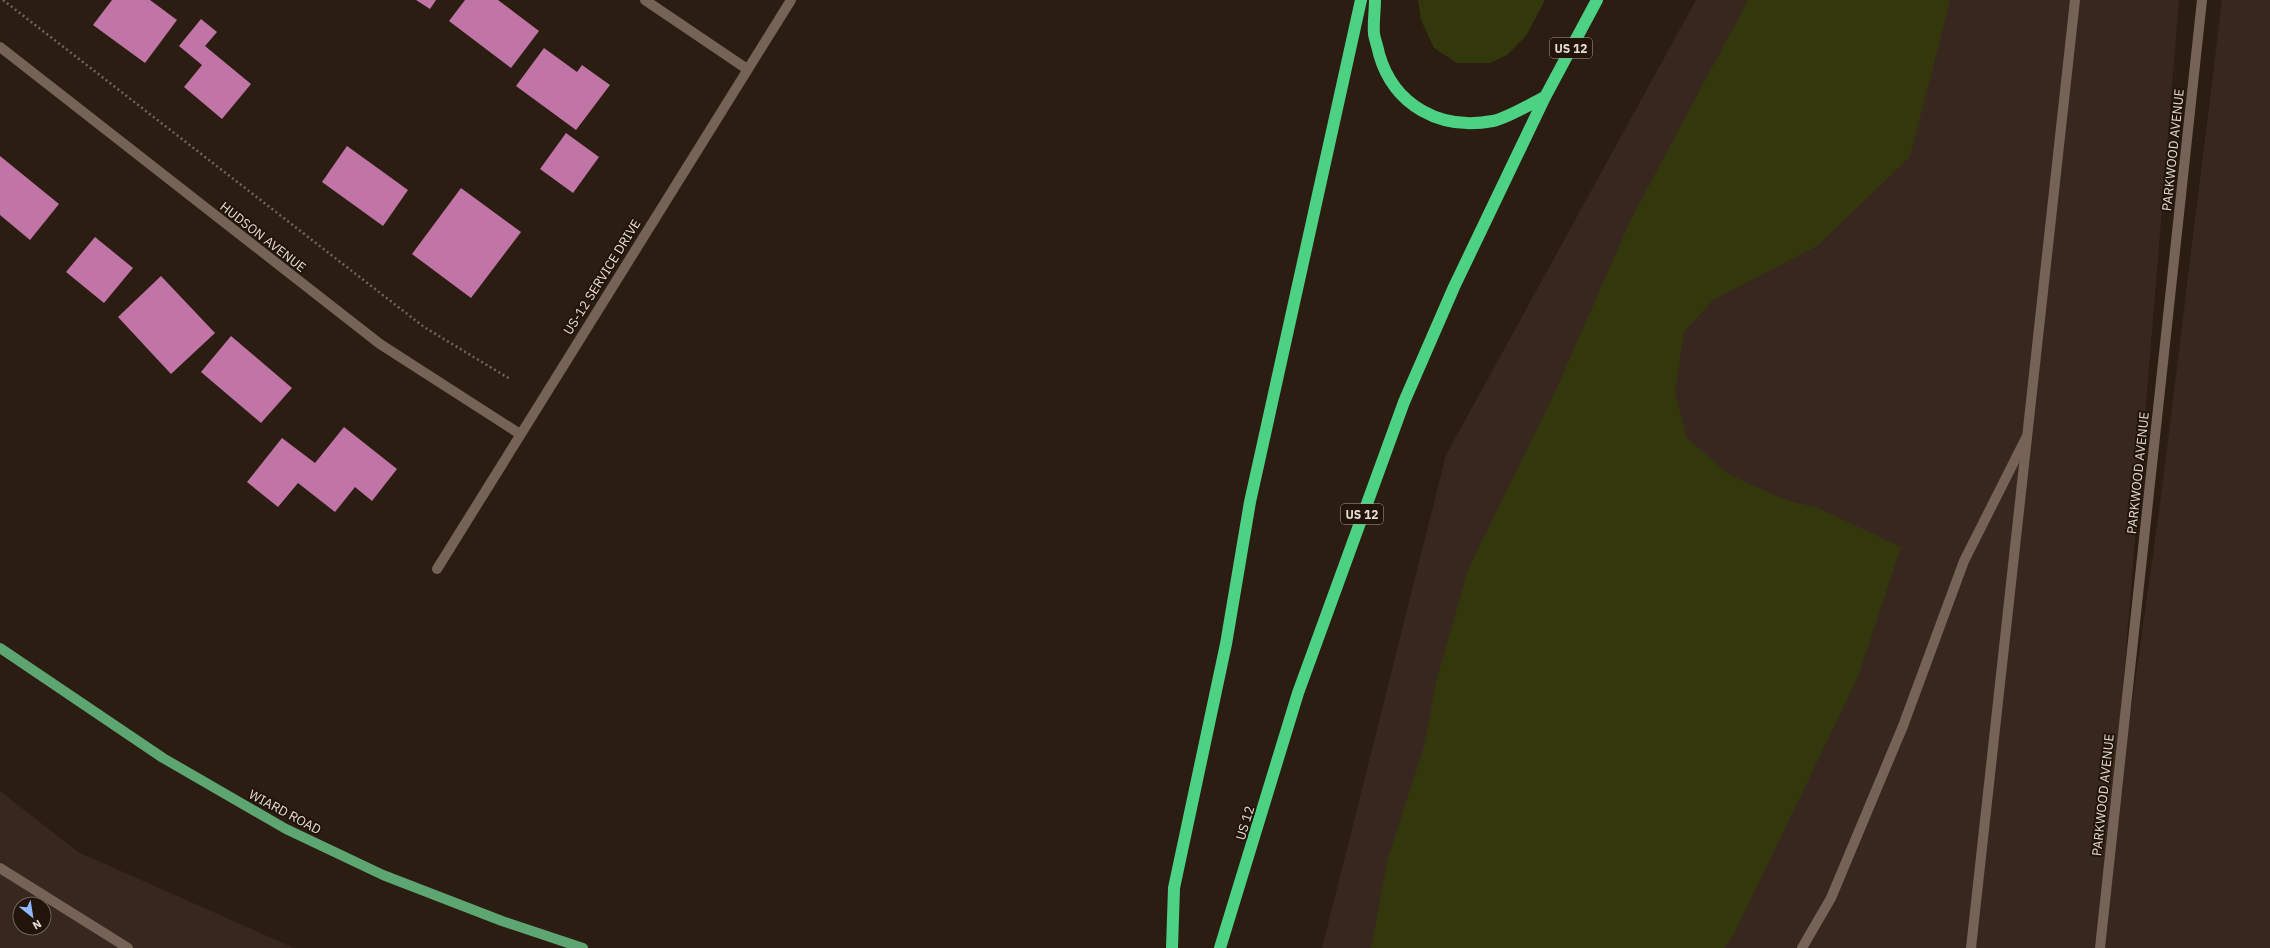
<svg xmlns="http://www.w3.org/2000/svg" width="2270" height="948" viewBox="0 0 2270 948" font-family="'IBM Plex Sans',sans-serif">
  <rect width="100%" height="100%" fill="#2b1d12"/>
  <!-- industrial -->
  <g fill="#38271f" fill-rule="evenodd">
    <path d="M1696,0h483l-72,883 55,-394 60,-489h48v948h-948l124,-493z"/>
    <path d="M0,791l78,61 216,96h-294zM20,904h24v24h-24z"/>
  </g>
  <!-- green -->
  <g fill="#32380c">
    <path d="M1418,0h127l-19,36 -19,19 -17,8h-33l-23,-15 -13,-28z"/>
    <path d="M1748,0h202l-40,157 -93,89 -104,54 -29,32 -9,60 12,46 41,36 55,25 35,9 83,39 -43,130 -125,259 -9,12h-353l17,-90 37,-115 11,-61 32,-112 87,-178 76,-173z"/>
  </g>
  <!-- building -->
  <g fill="#c175a6">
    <path d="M112,0h38l27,20 -32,43 -52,-38z"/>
    <path d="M416,0h20l-6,9z"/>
    <path d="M465,0h33l41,31 -28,37 -62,-47z"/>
    <path d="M201,19l16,13 -12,14 46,38 -29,35 -38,-32 18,-22 -23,-19z"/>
    <path d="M544,48l33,24 5,-7 28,20 -34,45 -60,-44z"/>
    <path d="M566,133l33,24 -26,36 -33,-24z"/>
    <path d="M347,146l61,44 -25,36 -61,-44z"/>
    <path d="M0,156l59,48 -29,36 -30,-25z"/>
    <path d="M461,188l60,44 -50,66 -59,-44z"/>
    <path d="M95,237l38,31 -29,35 -38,-31z"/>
    <path d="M161,276l54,57 -44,41 -53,-57z"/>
    <path d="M231,336l61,52 -31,35 -60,-51z"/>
    <path d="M344,427l53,42 -25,32 -17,-14 -20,25 -37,-29 -20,24 -31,-25 35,-44 33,25z"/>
  </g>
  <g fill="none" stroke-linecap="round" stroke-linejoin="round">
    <!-- path -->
    <path stroke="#73665d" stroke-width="2.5" stroke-dasharray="2 3" stroke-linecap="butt" d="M3,0l421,327 86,52"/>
    <!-- minor -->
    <g stroke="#746356" stroke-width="10">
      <path d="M645,0l102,69"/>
      <path d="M0,47l380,297 140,90"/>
      <path d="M437,569l354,-569"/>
      <path d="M0,868l128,80"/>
      <path d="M1802,948l29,-50 72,-172 61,-165 62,-123"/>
      <path d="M1971,948l104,-948"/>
      <path d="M2100,948l102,-948"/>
    </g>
    <!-- major -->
    <path stroke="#5da571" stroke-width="10" d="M0,648l163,110 123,71 97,46 119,46 81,27"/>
    <!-- highway -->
    <g stroke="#4dd183" stroke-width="12">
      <path d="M1375,0c0,11 -2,23 -1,34 1,6 4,14 5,20 15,52 62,77 114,67 15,-3 37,-17 52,-24"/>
      <path d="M1172,948l2,-60 52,-244 24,-142 111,-502"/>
      <path d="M1220,948l78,-255 106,-291 50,-115 91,-190 52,-97"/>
    </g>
  </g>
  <g text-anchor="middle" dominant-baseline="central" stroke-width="4" stroke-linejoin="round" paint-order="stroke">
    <!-- shield labels -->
    <g fill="#211409" stroke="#aa9f97" stroke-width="1">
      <rect x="1550" y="38" width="42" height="20" rx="3"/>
      <rect x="1341" y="504" width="42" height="20" rx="3"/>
    </g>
    <g font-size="12" font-weight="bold" fill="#e5dbd4">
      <text x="1571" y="48">US 12</text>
      <text x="1362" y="514">US 12</text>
    </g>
    <!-- street labels -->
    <g font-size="13" fill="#e5dbd4" stroke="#211409">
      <text transform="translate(2173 150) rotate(-84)">PARKWOOD AVENUE</text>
      <text transform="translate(263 237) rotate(38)">HUDSON AVENUE</text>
      <text transform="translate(602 277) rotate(-58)">US-12 SERVICE DRIVE</text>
      <text transform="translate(2138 473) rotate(-84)">PARKWOOD AVENUE</text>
      <text transform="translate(2103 795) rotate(-84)">PARKWOOD AVENUE</text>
      <text transform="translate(285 812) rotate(28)">WIARD ROAD</text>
      <text transform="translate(1245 823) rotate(-73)">US 12</text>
    </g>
  </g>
  <!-- north arrow -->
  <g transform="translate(32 916) rotate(150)"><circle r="19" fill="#211409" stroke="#6f645a"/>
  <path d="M0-3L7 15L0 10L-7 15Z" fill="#90b8fd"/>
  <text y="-6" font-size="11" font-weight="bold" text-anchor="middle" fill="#e5dbd4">N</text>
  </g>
</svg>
